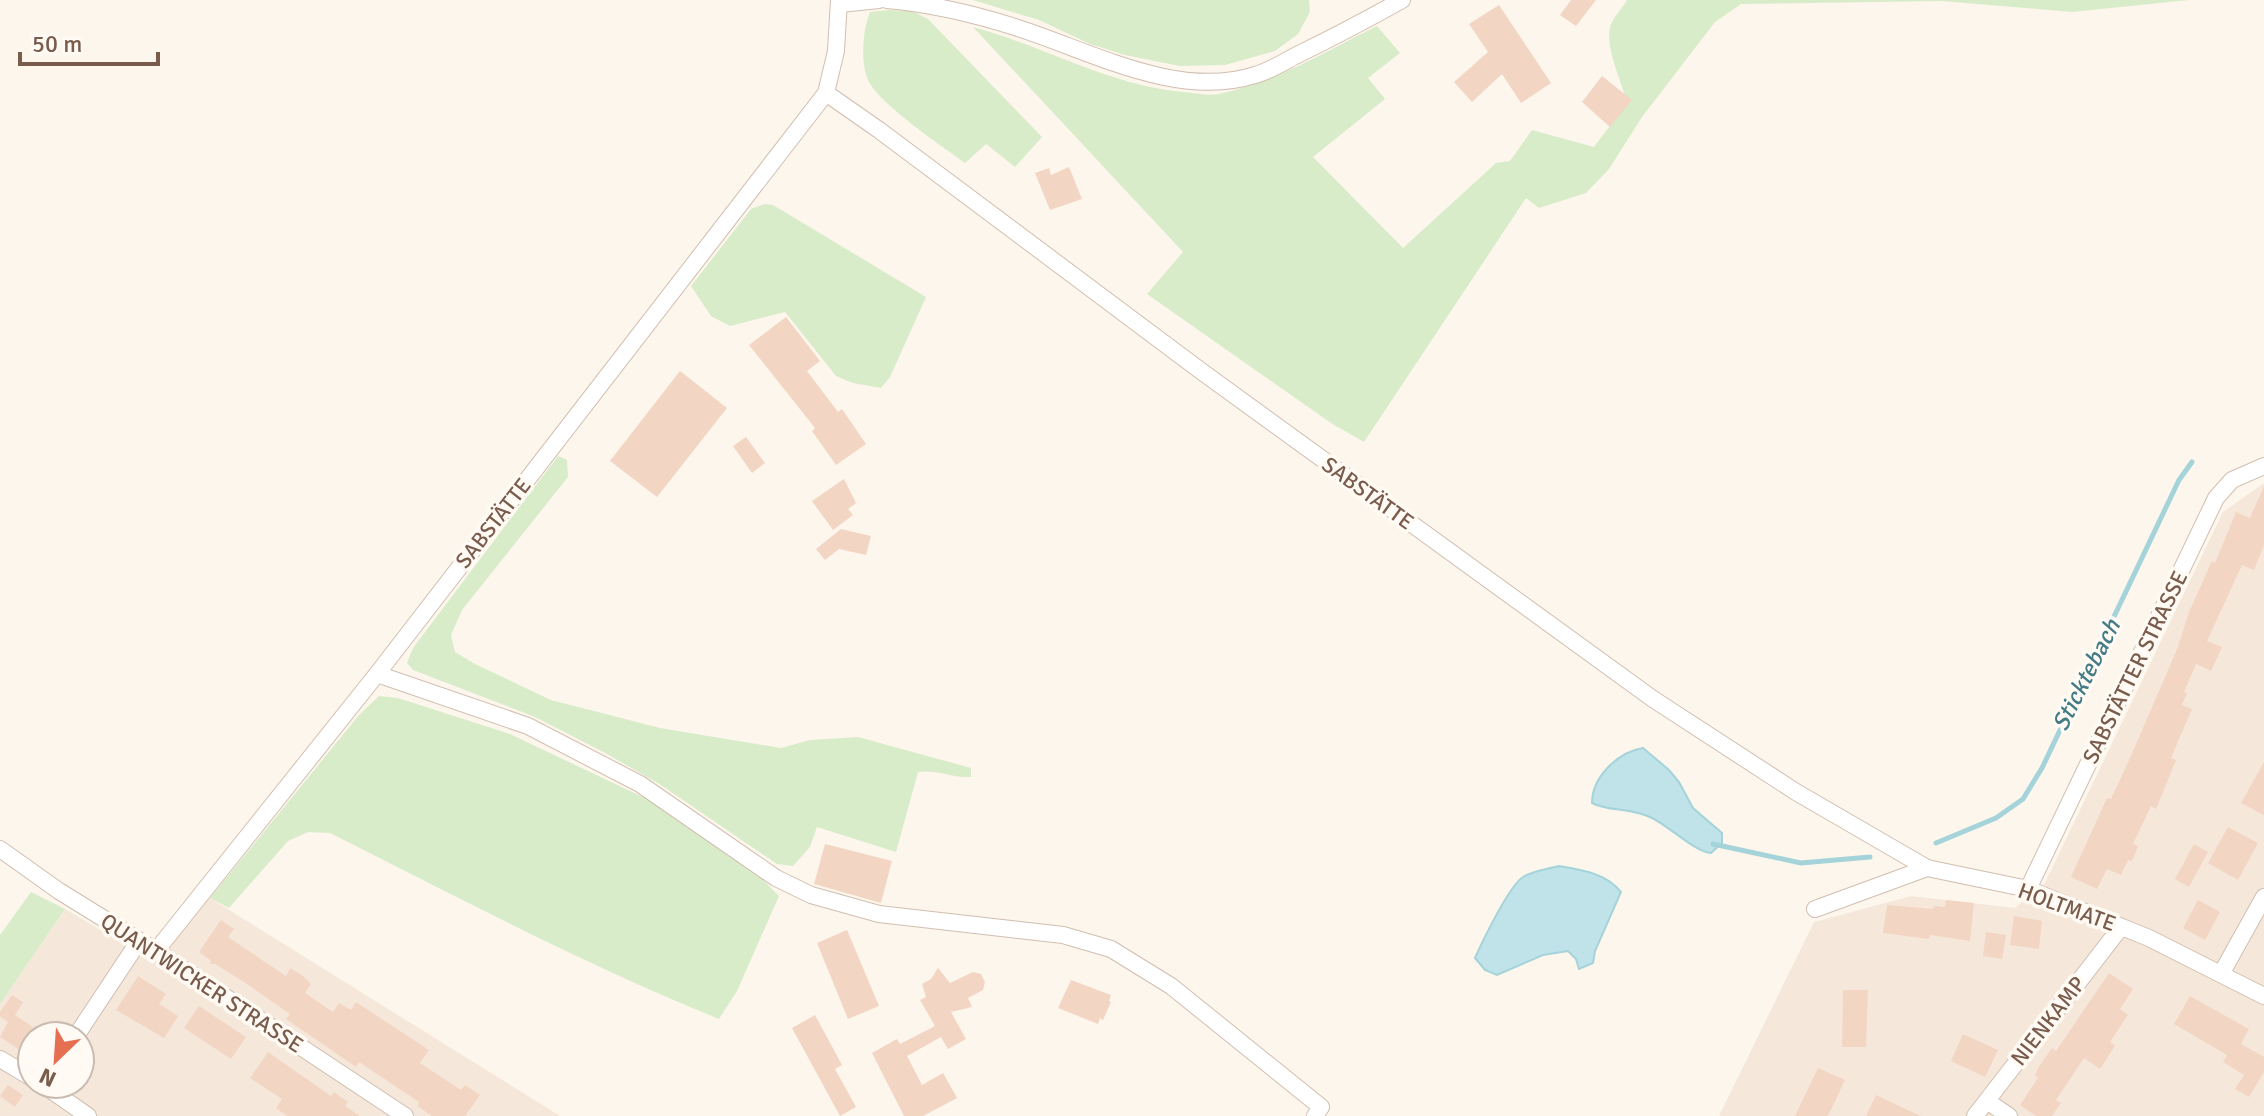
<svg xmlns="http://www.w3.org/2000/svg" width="2264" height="1116" viewBox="0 0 2264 1116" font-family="Signika,sans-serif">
  <rect width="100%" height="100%" fill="#fdf6ec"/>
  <!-- residential -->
  <g fill="#f5e8da" fill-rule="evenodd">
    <path d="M2264,483v633h-545l95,-194 97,-26 104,12 30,-25 178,-371z"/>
    <path d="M210,898l350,218h-560v-112l65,-95 85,50zM32,1036h48v48h-48z"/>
  </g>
  <!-- green -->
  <g fill="#d8ecc9">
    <path d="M973,0h336l1,12 -12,22 -23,17 -50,14 -45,1 -55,-11 -35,-11 -51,-24z"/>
    <path d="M1627,0h562l-117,12 -130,-11 -201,3 -26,18 -73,95 -33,52 -23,24 -47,15 -13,-10 -162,244 -33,-19 -184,-129 36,-42 -210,-225c71,19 135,58 210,65 11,1 25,4 36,2 56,-12 108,-43 158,-68l23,27 -32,25 17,21 -72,58 90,91 93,-85 14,-2 22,-31 62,17 33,-44c-5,-21 -22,-56 -17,-75 2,-10 12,-19 17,-28z"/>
    <path d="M889,10l23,1 16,8 114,118 -27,30 -29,-23 -21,19c-24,-18 -85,-58 -97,-83 -8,-18 -5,-51 2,-68z"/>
    <path d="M765,204l8,1 153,92 -36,80 -9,11 -28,-5 -17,-7 -51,-64 -55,14 -19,-10 -20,-30 60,-77z"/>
    <path d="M558,456l9,4 1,17 -106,133 -11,25 4,17 20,12 76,36 109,28 121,20 29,-8 48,-3 113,31v9c-19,1 -34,-8 -53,-5l-22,80 -79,-25 -7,20 -17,19 -16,-2 -116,-79 -54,-31 -72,-37 -122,-47 -6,-7 6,-15z"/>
    <path d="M379,696l19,2 112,36 137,65 110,75 22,22 -42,95 -18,28c-133,-54 -260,-121 -389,-186l-22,-1 -20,9 -59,67 -19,-10 149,-183z"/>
    <path d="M31,892l34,17 -65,95v-69z"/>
  </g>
  <!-- water -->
  <g fill="#bfe3e8" stroke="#a5d3da" stroke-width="2">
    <path d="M1643,748l26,22 10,12 14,26 29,25v10l-11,10c-16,-1 -42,-27 -59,-35 -22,-11 -43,-6 -60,-15 0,-26 26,-51 51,-55z"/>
    <path d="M1559,866c23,4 47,7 62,26l-26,59 -2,12 -14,6 -3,-10 -8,-8 -25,4 -46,20 -12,-5 -10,-12c7,-16 34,-72 48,-81 9,-6 25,-8 36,-11z"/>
  </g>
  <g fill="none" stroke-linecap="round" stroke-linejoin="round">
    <!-- stream -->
    <g stroke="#a5d3da" stroke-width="5">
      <path d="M1936,843l60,-25 27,-19 19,-31 137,-288 13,-18"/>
      <path d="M1713,844l88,19 69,-6"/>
    </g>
  </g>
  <!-- building -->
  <g fill="#f3d5c3">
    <path d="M1571,0h25l-20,26 -16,-11z"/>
    <path d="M1499,5l52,78 -30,20 -19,-29 -30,28 -18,-20 34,-30 -19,-28z"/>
    <path d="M1602,76l30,24 -22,27 -28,-25z"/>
    <path d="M1069,167l13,32 -32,11 -15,-37 14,-5 2,7z"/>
    <path d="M786,317l34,44 -13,10 31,41 4,-3 24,35 -30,21 -24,-34 3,-3 -66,-83z"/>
    <path d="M680,371l47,37 -70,89 -47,-36z"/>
    <path d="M746,437l19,26 -13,10 -19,-27z"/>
    <path d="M844,479l12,24 -8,6 5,6 -20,15 -21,-29z"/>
    <path d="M2264,486v59l-10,25 -12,-5 -35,76 15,6 -11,24 -15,-7 -12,28 3,1 -5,12 10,4 -21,49 5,2 -20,49 -5,-3 -18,38 5,2 -6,15 -4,-1 -7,15 -14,-6 -10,20 -26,-12 36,-79 4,1 19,-41 48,-111 11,-35 23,-51 3,2 21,-51 14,6z"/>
    <path d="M841,529l30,7 -5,19 -27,-6 -14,11 -9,-11z"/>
    <path d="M2264,762v53l-23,-12z"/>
    <path d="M2228,827l30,16 -20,37 -30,-17z"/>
    <path d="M825,844l67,17 -11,42 -67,-19z"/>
    <path d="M2194,844l14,8 -19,35 -14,-8z"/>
    <path d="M1946,900l28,3 -4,38 -40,-6 -1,4 -46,-6 4,-28 46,4 1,-3 11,1z"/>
    <path d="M2198,900l22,12 -15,28 -22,-12z"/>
    <path d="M2014,916l28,5 -3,28 -29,-4z"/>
    <path d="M221,920l13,9 -6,8 58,39 4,-8 13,8 8,8 -6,9 28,19 6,-9 12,7 5,-8 73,48 -9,13 41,27 4,-5 15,10 -15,21h-33l-15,-10 2,-4 -60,-40 -3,5 -70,-48 4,-5 -43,-30 -32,-20h-4l-1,-4 -11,-8z"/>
    <path d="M847,930l32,76 -31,13 -31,-76z"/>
    <path d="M1986,932l20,3 -4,24 -19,-3z"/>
    <path d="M938,968l12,15 23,-11 8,2 4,8 -2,8 -15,8 4,9 -21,5 15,27 -18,10 -7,-12 -34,19 15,29 21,-12 14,25 -34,18h-19l-32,-63 25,-14 3,5 35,-18 -15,-26 6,-3 -4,-13 9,-5z"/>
    <path d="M2109,973l24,16 -13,20 8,6 -18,27 5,4 -15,23 -16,-11 -28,42 5,3 -9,13h-16l-16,-11 18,-27 -3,-2 3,-8 14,-20 4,3z"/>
    <path d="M138,976l28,18 -7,10 19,12 -14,22 -48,-28z"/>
    <path d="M1071,980l40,15 -2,6 2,1 -8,18 -3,-2 -2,6 -40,-16z"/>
    <path d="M1843,990h25l-2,57h-24z"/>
    <path d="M12,995l11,7 -8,13 18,12 -15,22 -18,-12 8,-15 -8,-6v-4z"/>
    <path d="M2190,996l59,33 -8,15 23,13v15l-15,25 -14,-8 9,-14 -21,-13 4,-7 -53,-31z"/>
    <path d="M199,1006l47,31 -15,22 -47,-31z"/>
    <path d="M815,1015l27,50 -7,4 21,38 -16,9 -48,-88z"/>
    <path d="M1963,1034l35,16 -13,27 -34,-16z"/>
    <path d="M268,1052l63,44 3,-4 14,10 -3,4 15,10h-73l-11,-8 6,-9 -32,-21z"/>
    <path d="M1818,1068l27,12 -17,36h-33z"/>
    <path d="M8,1085l15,10 -8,12 -15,-11z"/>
    <path d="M1876,1095l17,8 28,13h-55z"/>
  </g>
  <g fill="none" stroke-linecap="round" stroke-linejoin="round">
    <!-- minor casing -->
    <g stroke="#d1beb0" stroke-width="18">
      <g id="minor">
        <path d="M887,0c45,4 88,14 131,28 72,23 160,72 237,47 15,-4 30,-14 44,-21 35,-17 69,-35 103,-54"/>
        <path d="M840,4l39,-4"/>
        <path d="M826,93l53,37 322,241 452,328 143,93 131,76"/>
        <path d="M377,674l151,52 112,58 136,94 35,17 68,19 184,21 48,14 60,37 150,121 -6,9"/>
        <path d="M0,849l59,42 97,60 249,165"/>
        <path d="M2028,889l188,-391 16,-18 32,-14"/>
        <path d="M1815,909l112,-41 101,21 121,49 115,58"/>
        <path d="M156,951l221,-277 449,-581 10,-42 3,-51"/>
        <path d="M2221,974l43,-77"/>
        <path d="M76,1036l63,-95"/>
        <path d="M0,1059l32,19"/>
        <path d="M42,1084l46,32"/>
        <path d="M1987,1101l22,15"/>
        <path d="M1975,1116l146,-189"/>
      </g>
    </g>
    <!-- minor -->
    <use href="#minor" stroke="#fff" stroke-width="16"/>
  </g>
  <g text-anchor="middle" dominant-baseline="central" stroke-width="7" stroke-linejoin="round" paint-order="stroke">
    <!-- street labels -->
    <g font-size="22" fill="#7a5c4d" stroke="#fffaf3">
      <text transform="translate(1368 493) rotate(36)">SABSTÄTTE</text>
      <text transform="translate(493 523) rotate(-52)">SABSTÄTTE</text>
      <text transform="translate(2135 667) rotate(-64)">SABSTÄTTER STRASSE</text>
      <text transform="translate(2067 907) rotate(20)">HOLTMATE</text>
      <text transform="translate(202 983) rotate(33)">QUANTWICKER STRASSE</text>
      <text transform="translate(2048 1021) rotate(-52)">NIENKAMP</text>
    </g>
    <!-- water labels -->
    <g font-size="24" font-style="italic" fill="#437c86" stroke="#fffaf3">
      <text transform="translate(2086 675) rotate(-63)">Sticktebach</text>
    </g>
  </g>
  <!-- north arrow -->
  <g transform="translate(56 1060) rotate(205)"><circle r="38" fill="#fffaf3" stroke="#cabbb1" stroke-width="2"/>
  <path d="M0-6L14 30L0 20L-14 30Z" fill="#e76f51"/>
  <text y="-12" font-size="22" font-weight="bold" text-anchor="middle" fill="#7a5c4d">N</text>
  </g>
  <!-- scale -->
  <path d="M20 52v12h138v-12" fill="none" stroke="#7a5c4d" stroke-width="4"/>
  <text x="32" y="52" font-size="24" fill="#7a5c4d" stroke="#fffaf3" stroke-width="6" paint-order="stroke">50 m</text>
</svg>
